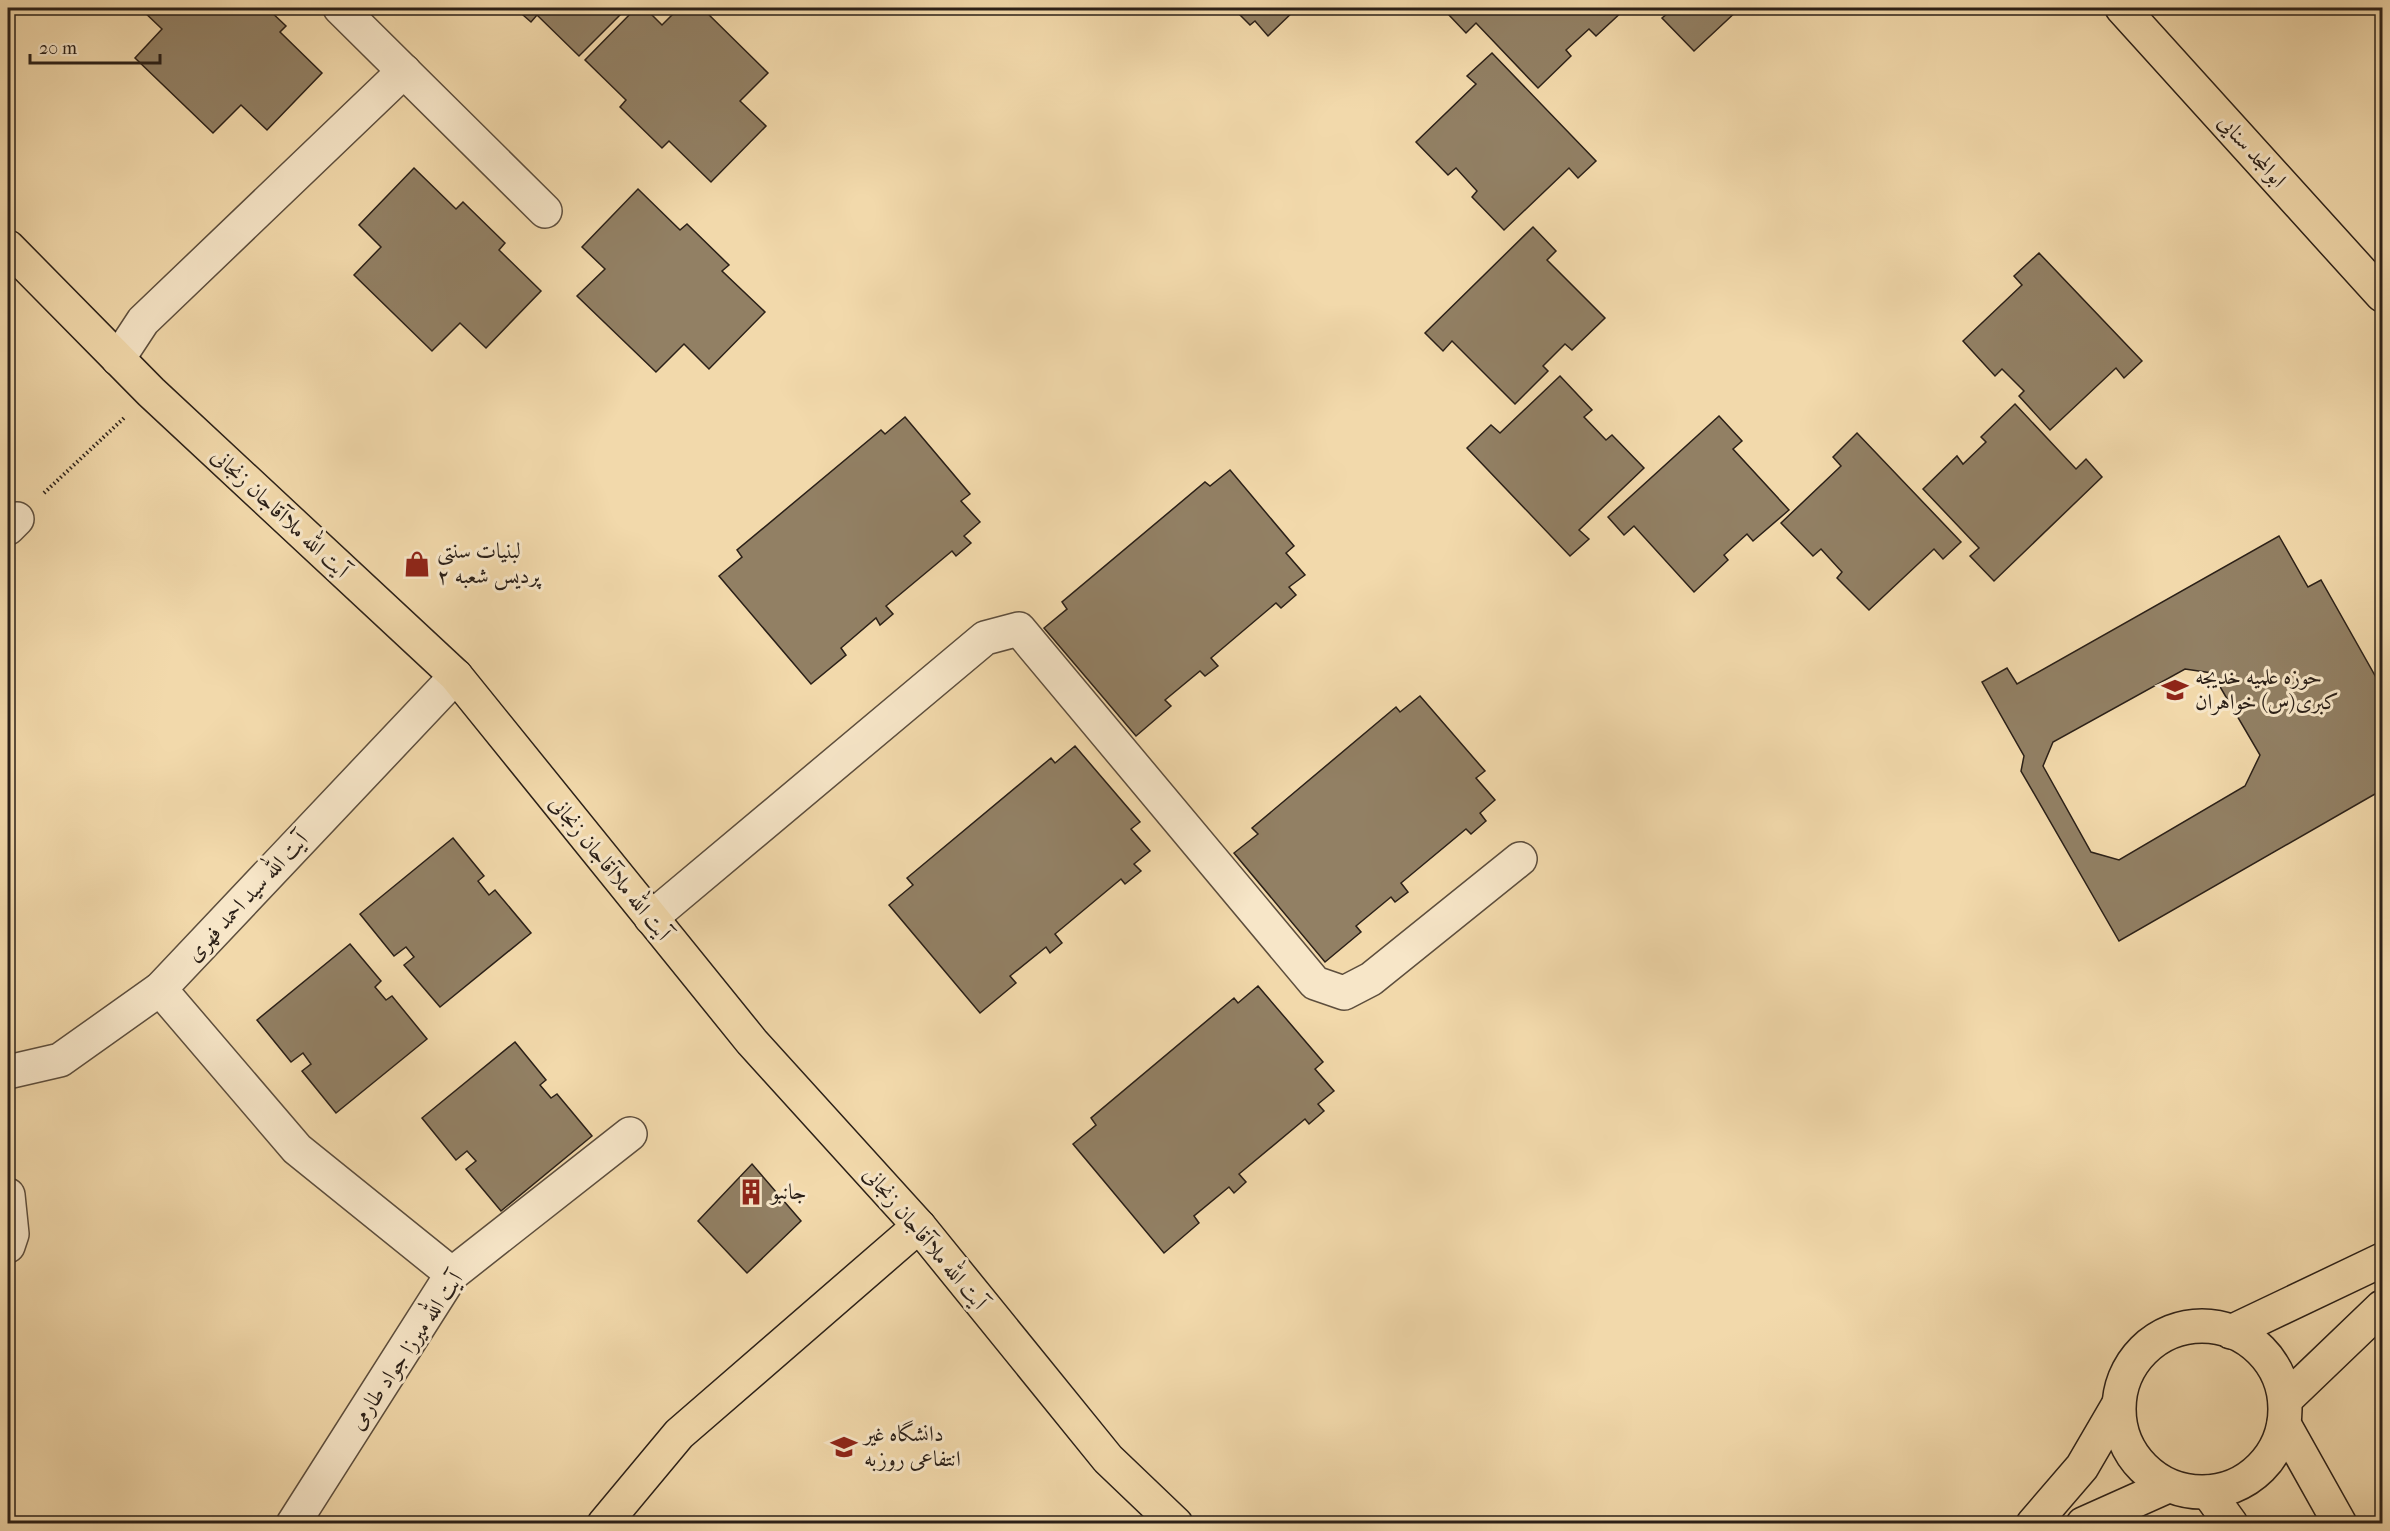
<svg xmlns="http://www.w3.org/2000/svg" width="2390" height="1531" viewBox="0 0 2390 1531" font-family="'IM FELL French Canon',Amiri,serif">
  <rect width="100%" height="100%" fill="#f2d9ab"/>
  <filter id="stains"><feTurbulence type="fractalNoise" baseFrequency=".00333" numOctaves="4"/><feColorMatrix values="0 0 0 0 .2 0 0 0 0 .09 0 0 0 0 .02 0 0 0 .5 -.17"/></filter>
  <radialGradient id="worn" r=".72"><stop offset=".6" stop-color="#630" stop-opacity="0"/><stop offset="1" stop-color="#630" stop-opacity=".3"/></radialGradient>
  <!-- building -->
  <g fill="#928064" stroke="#2b2018" stroke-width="1.5" fill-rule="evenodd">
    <path d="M140,8h127l19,18 -6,6 42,41 -55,57 -26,-25 -28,28 -78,-75 27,-29z"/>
    <path d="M515,8h112l-48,48 -42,-41 -6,7z"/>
    <path d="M636,8h9l17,17 17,-17h23l66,65 -28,28 26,25 -55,56 -42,-41 -7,7 -42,-41 6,-7 -41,-40z"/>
    <path d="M1233,8h64l-29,28 -13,-15 -5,4z"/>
    <path d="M1457,8h169l-30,28 -7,-7 -23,21 5,6 -33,32 -62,-65 -10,10 -17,-18z"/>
    <path d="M1662,8h78l-46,43 -32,-33 6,-5z"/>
    <path d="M1492,53l104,108 -18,17 -9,-10 -65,62 -32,-33 5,-6 -21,-23 -8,7 -32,-33 60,-58 -9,-8z"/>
    <path d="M414,168l42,41 7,-7 42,41 -6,7 42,41 -55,57 -26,-25 -28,28 -78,-76 27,-28 -22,-22z"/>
    <path d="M638,189l42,41 7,-6 42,41 -7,6 43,41 -56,57 -25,-25 -28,28 -79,-76 28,-27 -23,-22z"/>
    <path d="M1533,227l23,24 -9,9 58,58 -33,32 -7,-6 -22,22 5,5 -33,33 -63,-63 -9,10 -18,-18z"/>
    <path d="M2039,253l103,108 -18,17 -8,-10 -66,62 -31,-34 5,-5 -22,-22 -7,7 -32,-35 59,-56 -8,-9z"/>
    <path d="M1560,376l32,34 -8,7 22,23 6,-5 32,33 -65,62 10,9 -19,17 -103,-108 24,-23 9,8z"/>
    <path d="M2015,404l61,65 10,-10 16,18 -108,104 -24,-25 9,-8 -56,-59 34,-33 6,8 23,-22 -5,-5z"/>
    <path d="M1719,416l23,25 -9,8 56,61 -36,31 -6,-7 -23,21 4,5 -34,32 -60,-66 -10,9 -16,-18z"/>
    <path d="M905,417l65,77 -9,7 19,21 -16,14 7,7 -15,13 -4,-5 -66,55 7,8 -13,11 -4,-7 -35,30 5,7 -35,29 -92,-108 23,-19 -5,-7 144,-120 4,4z"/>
    <path d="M1857,433l104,109 -18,17 -9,-10 -65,61 -32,-32 5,-6 -21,-23 -8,7 -32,-33 60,-57 -8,-9z"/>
    <path d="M1230,470l64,76 -8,7 19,22 -16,12 7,8 -15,13 -5,-5 -65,55 7,8 -13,10 -5,-5 -35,29 6,6 -35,30 -92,-108 23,-19 -5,-7 143,-120 5,4z"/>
    <path d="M2279,536l29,51 13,-7 61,108v26l-2,1 2,4v71l-263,151 -98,-170 3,-15 -42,-74 25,-14 10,16zM2185,669l27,4 48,82 -15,31 -126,74 -28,-8 -48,-86 10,-24z"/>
    <path d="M1420,696l65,75 -9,7 19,22 -15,13 6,8 -15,13 -5,-5 -65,54 7,9 -13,10 -4,-5 -35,29 5,6 -36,30 -91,-109 24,-19 -6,-6 144,-121 4,5z"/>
    <path d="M1075,746l65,76 -9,7 19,22 -16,13 7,7 -16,13 -4,-5 -66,55 7,9 -12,10 -4,-6 -36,29 6,7 -36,30 -91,-108 24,-20 -6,-7 144,-120 4,5z"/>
    <path d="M453,838l31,38 -6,5 11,14 6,-5 36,43 -91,74 -36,-42 10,-8 -8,-10 -12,9 -34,-42z"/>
    <path d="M350,944l31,37 -6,6 11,13 6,-4 35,43 -91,74 -34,-42 9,-7 -8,-11 -12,9 -34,-42z"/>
    <path d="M1258,986l65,76 -8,7 19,22 -16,13 6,7 -15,13 -4,-5 -66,55 7,8 -12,11 -5,-6 -35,29 5,7 -35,30 -91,-109 23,-19 -5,-7 143,-120 4,5z"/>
    <path d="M515,1042l31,38 -6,5 11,13 6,-4 35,42 -91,75 -35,-42 10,-8 -9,-10 -11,9 -34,-42z"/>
    <path d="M752,1164l49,57 -54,52 -49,-52z"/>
  </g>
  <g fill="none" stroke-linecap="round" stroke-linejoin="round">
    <!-- minor casing -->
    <g stroke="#5d4e3d" stroke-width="36">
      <g id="minor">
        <path d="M340,8l205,203"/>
        <path d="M118,359l25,-38 261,-250"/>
        <path d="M8,528l9,-9"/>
        <path d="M651,918l334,-280 34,-9 296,354 29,10 27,-14 149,-120"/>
        <path d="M160,989l137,160 155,125"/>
        <path d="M8,1072l52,-12 100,-71 296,-313"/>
        <path d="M8,1195l4,39 -4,12"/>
        <path d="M293,1524l159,-250 178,-140"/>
      </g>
    </g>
    <!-- major casing -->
    <g stroke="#2b2018" stroke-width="36">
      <g id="major">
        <path d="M2122,8l260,287"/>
        <path d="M8,247l143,145 305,284 296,366 167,184 189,233 68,65"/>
        <circle cx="2202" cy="1409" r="83"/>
        <path d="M2231,1332l151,-72"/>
        <path d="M2285,1400l97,-93"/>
        <path d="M2284,1424l56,100"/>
        <path d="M2208,1492l23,32"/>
        <path d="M604,1524l75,-90 240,-208"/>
        <path d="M2033,1524l49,-57 35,-60"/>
        <path d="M2083,1524l85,-38"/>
      </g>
    </g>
    <!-- path -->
    <path stroke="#2b2018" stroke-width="4" stroke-dasharray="1.5 3" stroke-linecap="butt" d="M44,493l80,-75"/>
    <!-- minor -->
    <use href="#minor" stroke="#f7e6c8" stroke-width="33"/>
    <!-- major -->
    <use href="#major" stroke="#f2d9ab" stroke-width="33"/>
  </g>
  <!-- icons -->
  <defs>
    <g id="shop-bare" transform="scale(2.07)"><path d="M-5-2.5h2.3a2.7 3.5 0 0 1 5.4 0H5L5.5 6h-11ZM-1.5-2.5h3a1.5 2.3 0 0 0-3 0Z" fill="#8f2418" stroke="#f7e6c8" stroke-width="2.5" paint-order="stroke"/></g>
    <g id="school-bare" transform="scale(2.07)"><path d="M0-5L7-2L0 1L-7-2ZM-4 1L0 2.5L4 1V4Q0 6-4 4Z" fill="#8f2418" stroke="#f7e6c8" stroke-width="2.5" paint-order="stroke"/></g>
    <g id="building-bare" transform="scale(2.07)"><path d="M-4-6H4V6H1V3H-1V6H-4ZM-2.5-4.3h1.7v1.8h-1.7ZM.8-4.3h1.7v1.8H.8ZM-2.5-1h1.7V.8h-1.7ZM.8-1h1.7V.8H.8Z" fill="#8f2418" stroke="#f7e6c8" stroke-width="2.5" paint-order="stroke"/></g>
    <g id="university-bare" transform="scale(2.07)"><path d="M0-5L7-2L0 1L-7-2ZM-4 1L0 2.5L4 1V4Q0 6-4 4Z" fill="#8f2418" stroke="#f7e6c8" stroke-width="2.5" paint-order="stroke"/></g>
  </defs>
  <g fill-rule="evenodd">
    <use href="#shop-bare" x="417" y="564"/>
    <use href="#school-bare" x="2175" y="690"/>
    <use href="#building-bare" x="751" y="1192"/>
    <use href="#university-bare" x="844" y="1447"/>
  </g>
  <g text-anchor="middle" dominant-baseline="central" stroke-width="6" stroke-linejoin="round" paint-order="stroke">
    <!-- street labels -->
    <g font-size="22" fill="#2b2018" stroke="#f7e6c8">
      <text transform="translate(2252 151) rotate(48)">ابوالمجد سنایی</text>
      <text transform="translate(280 513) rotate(43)">آیت الله ملاآقاجان زنجانی</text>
      <text transform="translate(610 868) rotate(51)">آیت الله ملاآقاجان زنجانی</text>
      <text transform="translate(247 897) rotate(-47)">آیت الله سید احمد فهری</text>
      <text transform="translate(925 1238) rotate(50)">آیت الله ملاآقاجان زنجانی</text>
      <text transform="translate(406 1351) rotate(-56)">آیت الله میرزا جواد طارمی</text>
    </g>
    <!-- poi labels -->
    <g font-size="22" fill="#2b2018" stroke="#f7e6c8" text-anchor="start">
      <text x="437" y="551">لبنیات سنتی<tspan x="437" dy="25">پردیس شعبه ۲</tspan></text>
      <text x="2195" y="677">حوزه علمیه خدیجه<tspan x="2195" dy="25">کبری(س) خواهران</tspan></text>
      <text x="771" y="1192">جانبو</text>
      <text x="864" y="1434">دانشگاه غیر<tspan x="864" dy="25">انتفاعی روزبه</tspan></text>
    </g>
  </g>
  <!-- margin -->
  <rect width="2390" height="1531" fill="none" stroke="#f2d9ab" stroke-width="30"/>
  <rect x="9" y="9" width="2372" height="1513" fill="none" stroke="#2b2018" stroke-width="3"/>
  <rect x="15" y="15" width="2360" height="1501" fill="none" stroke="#2b2018" stroke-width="1.5"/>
  <!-- scale -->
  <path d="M30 54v9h130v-9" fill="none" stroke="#2b2018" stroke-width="3"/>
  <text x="39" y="54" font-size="18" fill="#2b2018" stroke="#f7e6c8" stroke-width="4.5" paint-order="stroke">20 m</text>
  <rect width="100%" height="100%" filter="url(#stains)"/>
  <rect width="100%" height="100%" fill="url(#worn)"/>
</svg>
